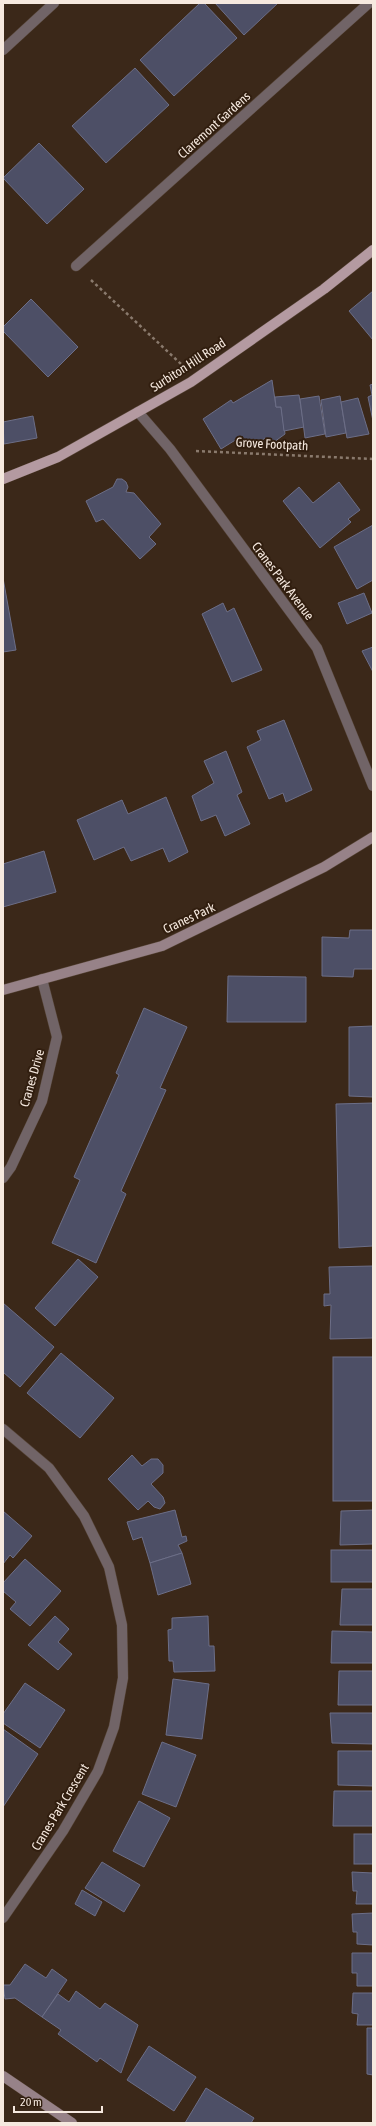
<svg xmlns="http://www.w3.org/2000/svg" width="376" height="2126" viewBox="0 0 376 2126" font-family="'Asap Condensed',sans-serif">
  <rect width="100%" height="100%" fill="#3b2819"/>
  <!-- building -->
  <g fill="#4d4f66" stroke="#6c6e87">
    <path d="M200,3h4l33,35 -63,58 -34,-36z"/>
    <path d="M215,3h63l-34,32z"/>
    <path d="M135,68l34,37 -63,58 -34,-37z"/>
    <path d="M39,143l45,46 -37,35 -44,-46z"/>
    <path d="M373,291v49l-24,-29z"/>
    <path d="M31,299l47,48 -30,30 -45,-46v-4z"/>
    <path d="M272,380l4,27h5l4,27 -15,11 -5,-7 -9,7 -5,-6 -10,6 -4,-6 -16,10 -18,-30 28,-19 2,3z"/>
    <path d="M373,384v37l-5,-24 4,-2 -2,-10z"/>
    <path d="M299,395l5,32 -20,4 -3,-24h-5l-1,-10z"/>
    <path d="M319,396l6,38 -20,4 -5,-39z"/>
    <path d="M340,396l6,37 -20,4 -5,-37z"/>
    <path d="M358,398l11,36 -22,4 -6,-36z"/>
    <path d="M33,416l4,22 -33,6 -1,-22z"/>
    <path d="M117,479h5l4,3 2,5 -2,5 8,1 27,31 -12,13 7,7 -16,15 -37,-40 -7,3 -10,-21 27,-14z"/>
    <path d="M339,482l21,28 -12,9 3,3 -31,26 -37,-47 16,-14 14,16z"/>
    <path d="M373,525v55l-16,9 -23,-42z"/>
    <path d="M3,578l13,72 -13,2z"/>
    <path d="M364,593l8,20 -25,11 -9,-21z"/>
    <path d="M223,603l4,9 7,-4 28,62 -30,12 -30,-68z"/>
    <path d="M373,647v25l-11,-21z"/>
    <path d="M284,720l28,70 -26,12 -3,-9 -14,6 -22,-52 14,-7 -4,-9z"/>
    <path d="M226,751l16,41 -5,3 13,29 -25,12 -9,-21 -15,6 -9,-25 22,-13 -10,-22z"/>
    <path d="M166,797l22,55 -19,10 -6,-14 -32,13 -7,-14 -30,13 -17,-40 45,-20 6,14z"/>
    <path d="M44,851l12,41 -53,15v-43z"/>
    <path d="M350,930h23v39h-19l-1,8 -31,-1v-39l27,1z"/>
    <path d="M228,976l78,1v45h-79z"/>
    <path d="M144,1008l43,19 -27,61 6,2 -45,101 5,3 -30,69 -44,-20 28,-63 -6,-3 45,-102 -3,-2z"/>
    <path d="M373,1026v71l-24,-1v-69z"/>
    <path d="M373,1103v143l-34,2 -3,-144z"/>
    <path d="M78,1259l20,18 -43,49 -20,-18z"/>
    <path d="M373,1266v72l-43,1 1,-34 -7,1v-12h6l-1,-27z"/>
    <path d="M3,1303l51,44 -34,40 -17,-15z"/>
    <path d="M61,1353l53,45 -34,40 -53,-45z"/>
    <rect x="333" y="1357" width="40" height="144"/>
    <path d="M132,1455l10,11 9,-7h7l5,6v8l-12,11 12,13 2,6 -5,6 -6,-2 -6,-6 -10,9 -30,-31z"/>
    <path d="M175,1510l7,27 4,-1 1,5 -9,4 4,8 -32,10 -8,-26 -9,3 -6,-18z"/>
    <path d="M373,1510v34l-33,1 1,-34z"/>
    <path d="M3,1511l29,25 -19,22 -3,-3 -7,9z"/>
    <rect x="331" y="1550" width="42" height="32"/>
    <path d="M182,1553l9,31 -33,11 -8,-32z"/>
    <path d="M25,1559l36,32 -31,35 -20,-17 6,-7 -13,-11v-8z"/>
    <path d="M342,1589h31v36h-33z"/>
    <path d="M55,1616l14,13 -11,13 14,12 -14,16 -30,-25z"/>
    <path d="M208,1616l1,30h5l1,25 -41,1 -1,-11h-4l-1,-31 4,-1v-11z"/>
    <path d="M332,1631l41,1v31h-42z"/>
    <path d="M339,1671h34v34h-35z"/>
    <path d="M173,1679l36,5 -7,55 -36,-4z"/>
    <path d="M25,1683l40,27 -25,38 -37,-25v-9z"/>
    <path d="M330,1713h43v31l-41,-1z"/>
    <path d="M3,1729l35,25 -35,53z"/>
    <path d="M162,1742l34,13 -20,52 -34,-13z"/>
    <path d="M338,1751h35v35l-35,-1z"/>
    <path d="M334,1791h39v35h-40z"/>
    <path d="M139,1801l31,17 -26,49 -31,-16z"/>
    <rect x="354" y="1834" width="19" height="30"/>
    <path d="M102,1862l38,23 -16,27 -39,-24z"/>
    <path d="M352,1872l21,1v31h-17l1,-13h-4z"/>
    <path d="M82,1890l20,12 -7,14 -20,-12z"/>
    <path d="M373,1913v32l-16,-1v-12h-4l-1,-18z"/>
    <path d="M352,1953h21v33h-16v-13h-5z"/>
    <path d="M25,1964l21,14 6,-9 15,11 -25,37 -27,-19 -10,1 -2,-14h7z"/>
    <path d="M76,1991l24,18 5,-6 33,22 -17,48 -21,-15 -3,4 -39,-28 3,-4 -19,-13 16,-23 11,8z"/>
    <path d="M353,1993h20v32h-16l1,-11 -6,-1z"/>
    <path d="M367,2028h6v47l-6,-1z"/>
    <path d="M149,2046l47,31 -22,34 -47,-31z"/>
    <path d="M206,2088l48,30 -3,5h-66z"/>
  </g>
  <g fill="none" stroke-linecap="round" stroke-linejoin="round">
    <!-- street casing -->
    <g stroke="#554335" stroke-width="11">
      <g id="street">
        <path d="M3,50l51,-47"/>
        <path d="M76,266l293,-263"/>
        <path d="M138,412l32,37 147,199 56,138"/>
        <path d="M3,1178l8,-11 31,-66 15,-64 -15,-58"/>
        <path d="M3,1429l46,39 35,48 25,51 13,58 1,53 -9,49 -16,44 -35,60 -60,87"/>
      </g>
    </g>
    <!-- secondary casing -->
    <g stroke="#554335" stroke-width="11">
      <g id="secondary">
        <path d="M3,990l159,-44 162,-79 49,-30"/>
        <path d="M3,2076l69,47"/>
      </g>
    </g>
    <!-- primary casing -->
    <g stroke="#554335" stroke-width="11">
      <path id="primary" d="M3,479l55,-22 133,-75 133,-93 49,-39"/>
    </g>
    <!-- path -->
    <g stroke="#8a7a6d" stroke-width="2.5" stroke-dasharray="3 3" stroke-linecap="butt">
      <path d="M91,280l90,84"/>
      <path d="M196,451l177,8"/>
    </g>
    <!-- street -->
    <use href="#street" stroke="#716467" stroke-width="10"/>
    <!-- secondary -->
    <use href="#secondary" stroke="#978288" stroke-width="10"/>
    <!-- primary -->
    <use href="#primary" stroke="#b49aa1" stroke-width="10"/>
  </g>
  <g text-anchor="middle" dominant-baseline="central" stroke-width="4" stroke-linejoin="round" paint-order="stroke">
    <!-- street labels -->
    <g font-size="13" fill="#f6e9df" stroke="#311e0f">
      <text transform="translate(214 125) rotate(-42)">Claremont Gardens</text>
      <text transform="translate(188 365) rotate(-33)">Surbiton Hill Road</text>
      <text transform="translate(272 444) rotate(3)">Grove Footpath</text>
      <text transform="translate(283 581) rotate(53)">Cranes Park Avenue</text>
      <text transform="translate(189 918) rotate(-25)">Cranes Park</text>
      <text transform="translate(32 1078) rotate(-74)">Cranes Drive</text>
      <text transform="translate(60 1807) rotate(-59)">Cranes Park Crescent</text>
    </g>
  </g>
  <!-- border -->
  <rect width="376" height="2126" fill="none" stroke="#f6e9df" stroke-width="8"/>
  <!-- scale -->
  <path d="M14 2106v6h88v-6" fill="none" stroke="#f6e9df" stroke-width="2"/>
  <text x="20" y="2106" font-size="12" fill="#f6e9df" stroke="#311e0f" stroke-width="3" paint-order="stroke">20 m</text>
</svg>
